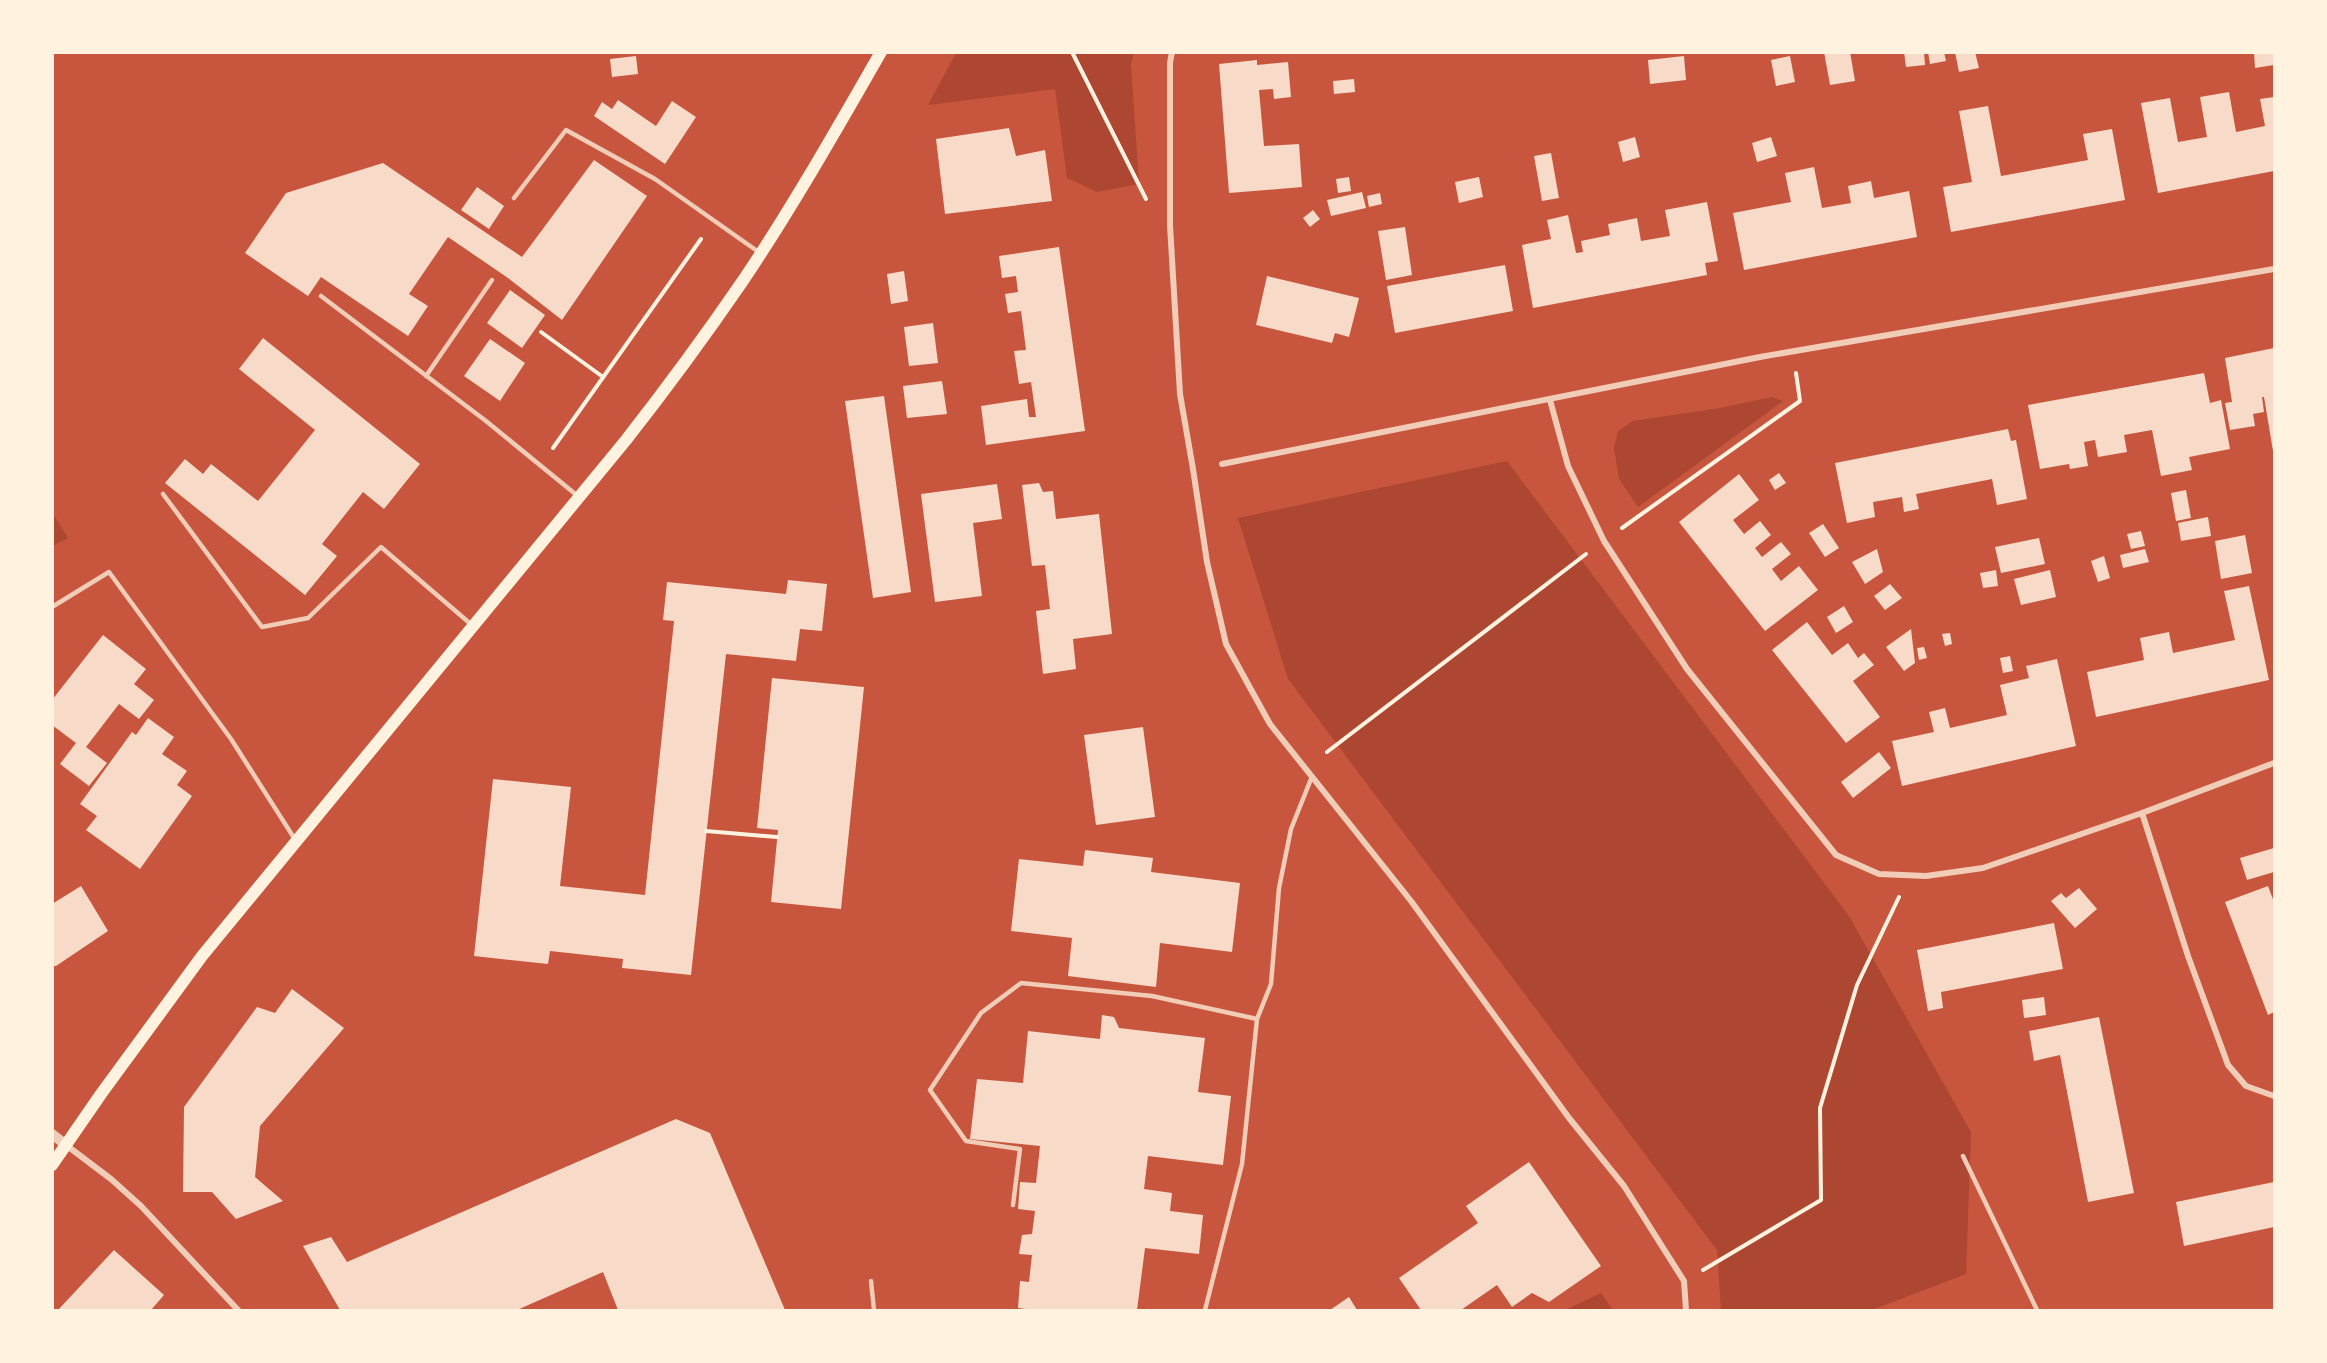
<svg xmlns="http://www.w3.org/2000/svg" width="2327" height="1363" viewBox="0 0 2327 1363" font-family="Figtree,sans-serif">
  <rect width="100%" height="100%" fill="#c8553d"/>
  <!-- green -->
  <g fill="#ae4732">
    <path d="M956,53h178l-3,12 8,119 -42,8 -30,-14 -12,-89 -127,16z"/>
    <path d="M1772,397l11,4 -145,106 -19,-28 -5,-31 4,-17 15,-10 87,-13z"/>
    <path d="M1507,461l342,455 122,216 -5,142 -94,36h-151l-4,-60 -429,-571 -50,-161z"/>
    <path d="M52,512l16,26 -15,8h-1z"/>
    <path d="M1601,1293l12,17h-48z"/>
  </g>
  <!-- building -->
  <g fill="#f7dbc8">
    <path d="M1824,52h26l5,29 -25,4z"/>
    <path d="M1904,52h20l1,13 -19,2z"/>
    <path d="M1928,52h16l2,9 -16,3z"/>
    <path d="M1955,52h20l4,16 -20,4z"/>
    <path d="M2254,52h20v13l-19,3z"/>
    <path d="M636,56l2,18 -26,3 -2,-18z"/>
    <path d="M1684,56l2,24 -36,4 -2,-24z"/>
    <path d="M1790,56l5,26 -19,4 -5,-26z"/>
    <path d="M1257,60v5l31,-3 3,35 -17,2 -1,-10 -14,1 5,56 35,-2 3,43 -73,6 -10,-129z"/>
    <path d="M1354,79l1,13 -21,2 -1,-13z"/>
    <path d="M2229,92l7,40 29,-6 -5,-27 14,-2v74l-116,22 -17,-90 29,-5 8,44 29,-5 -7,-40z"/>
    <path d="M618,100l38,26 16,-25 24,16 -31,47 -71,-48 8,-14 10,7z"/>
    <path d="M1988,106l13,70 87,-16 -5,-26 29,-5 13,71 -174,32 -8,-45 29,-5 -13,-71z"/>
    <path d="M1009,128l7,28 29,-6 7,51 -107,13 -9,-75z"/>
    <path d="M1635,137l5,20 -17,5 -5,-20z"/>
    <path d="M1771,137l6,19 -20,6 -5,-19z"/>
    <path d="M1551,153l8,45 -17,3 -8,-45z"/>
    <path d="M594,160l53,36 -85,124 -54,-42 -60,-41 -39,57 19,12 -20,30 -87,-59 -13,19 -63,-43 41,-60 97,-30 139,94z"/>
    <path d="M1814,167l8,41 29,-5 -3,-17 23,-5 3,17 35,-7 8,46 -173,33 -11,-57 58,-11 -6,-29z"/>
    <path d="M1349,177l2,14 -13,2 -2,-14z"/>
    <path d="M1479,177l4,20 -24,6 -4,-21z"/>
    <path d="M477,187l27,19 -15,23 -28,-19z"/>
    <path d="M1362,192l4,16 -35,8 -4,-16z"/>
    <path d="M1380,193l2,11 -13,3 -2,-11z"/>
    <path d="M1707,202l11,59 -13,2 2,12 -174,33 -11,-63 29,-6 -4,-19 21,-5 8,38 7,-1 -2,-11 29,-6 -2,-11 29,-6 4,23 29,-5 -5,-26z"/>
    <path d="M1313,210l7,9 -10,8 -7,-9z"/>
    <path d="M1405,227l7,48 -26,5 -8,-49z"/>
    <path d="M1059,247l26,184 -99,14 -5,-39 46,-7 2,18h7l-5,-35 -12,2 -5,-33 12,-1 -5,-39 -13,2 -3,-19 13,-2 -2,-16 -14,2 -3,-22z"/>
    <path d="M1505,265l8,46 -118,22 -8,-47z"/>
    <path d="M904,271l4,30 -17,3 -4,-30z"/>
    <path d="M1267,276l92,22 -10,39 -14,-4 -3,10 -76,-18z"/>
    <path d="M510,290l35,25 -23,33 -35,-25z"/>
    <path d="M933,323l5,40 -29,3 -5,-39z"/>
    <path d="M263,338l157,126 -36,45 -21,-17 -41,52 15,12 -32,39 -140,-112 20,-24 18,15 8,-10 47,37 57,-71 -76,-61z"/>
    <path d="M490,339l35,24 -25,38 -36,-25z"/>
    <path d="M2274,348v103h-1l-9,-54h-2l2,15 -11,2 2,12 -25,4 -5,-27 7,-1 -7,-44z"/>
    <path d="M2204,373l6,30 11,-3 9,49 -41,8 3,13 -31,6 -9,-46 -28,5 3,17 -29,5 -3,-17 -11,2 4,24 -18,3 -1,-5 -29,5 -12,-64z"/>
    <path d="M942,381l5,33 -40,4 -4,-32z"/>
    <path d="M884,396l27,196 -38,6 -28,-197z"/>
    <path d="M2008,429l3,12 5,-1 11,59 -30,6 -5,-26 -76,15 3,15 -15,3 -2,-15 -29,5 2,15 -28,6 -12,-60z"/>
    <path d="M1779,473l7,10 -11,7 -6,-10z"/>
    <path d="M1739,474l20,26 -26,20 11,14 16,-13 11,14 -16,13 7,9 19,-15 10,12 -19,15 9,12 18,-15 19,24 -53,41 -86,-109z"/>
    <path d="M1039,483l4,9 10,-1 3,28 43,-5 13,120 -39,5 3,30 -33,5 -7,-63 14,-2 -5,-44 -13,1 -10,-81z"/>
    <path d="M997,484l5,35 -29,4 9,73 -47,6 -14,-108z"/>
    <path d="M2186,490l5,28 -15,3 -5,-28z"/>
    <path d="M2208,517l3,19 -30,5 -3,-18z"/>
    <path d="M1823,524l16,24 -14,9 -16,-24z"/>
    <path d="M2141,531l4,15 -14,3 -4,-15z"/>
    <path d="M2245,535l7,38 -31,6 -6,-38z"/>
    <path d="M2039,538l6,26 -44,9 -6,-26z"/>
    <path d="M1877,549l6,23 -18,12 -13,-22z"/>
    <path d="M2145,549l4,13 -26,6 -3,-13z"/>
    <path d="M2104,556l6,22 -12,4 -7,-21z"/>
    <path d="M1996,570l2,16 -15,2 -3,-15z"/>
    <path d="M2050,570l6,27 -35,8 -7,-26z"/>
    <path d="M788,580l39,4 -5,47 -22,-2 -4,32 -70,-7 -35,321 -69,-7 1,-9 -73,-8 -2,13 -74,-8 19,-177 78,8 -11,99 85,9 29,-274 -11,-1 4,-38 119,12z"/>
    <path d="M1890,584l12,14 -17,12 -11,-14z"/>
    <path d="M2249,586l20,94 -173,37 -9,-45 57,-12 -4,-22 29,-6 4,21 62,-13 -11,-49z"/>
    <path d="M1844,606l9,16 -17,11 -9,-16z"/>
    <path d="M1807,622l25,33 16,-12 10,15 6,-5 10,12 -21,16 27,36 -34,26 -74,-93z"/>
    <path d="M1911,629l4,34 -11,8 -18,-24z"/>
    <path d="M1950,633l2,11 -7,2 -3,-12z"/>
    <path d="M103,635l43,34 -12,15 20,16 -15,19 -20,-15 -33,43 21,16 -18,23 -29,-22 16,-21 -24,-18v-25z"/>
    <path d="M1924,647l3,11 -8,2 -2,-12z"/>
    <path d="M2010,656l3,15 -10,2 -3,-15z"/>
    <path d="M2057,659l19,87 -174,40 -10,-45 42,-9 -5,-20 16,-4 5,20 57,-13 -7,-30 29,-7 -3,-12z"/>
    <path d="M772,678l92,9 -23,222 -70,-7 7,-72 -21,-2z"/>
    <path d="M148,718l26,19 -12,17 25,17 -10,14 15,11 -52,73 -54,-39 11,-14 -17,-12 52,-72 4,3z"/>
    <path d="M1143,727l12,90 -59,8 -12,-90z"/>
    <path d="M1879,752l12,16 -38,30 -12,-16z"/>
    <path d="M2274,848v24l-27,8 -7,-22z"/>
    <path d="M1085,850l68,8 -2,14 89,11 -8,69 -72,-9 -4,44 -88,-11 4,-38 -61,-7 8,-72 64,7z"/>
    <path d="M81,886l27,45 -52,35h-4v-62z"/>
    <path d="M2268,886l6,16v110l-6,3 -43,-113z"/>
    <path d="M2079,888l18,21 -22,19 -24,-27 10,-8 5,5z"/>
    <path d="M2054,923l9,46 -122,23 2,16 -15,3 -11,-61z"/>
    <path d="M292,989l52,39 -84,98 -5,51 28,24 -47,18 -24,-27h-29l1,-85 73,-100 18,6z"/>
    <path d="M2044,997l2,18 -22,3 -2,-18z"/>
    <path d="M1102,1015l12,2 5,11 86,10 -7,54 33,4 -8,69 -75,-9 -4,33 28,4 -2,18 33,4 -4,39 -54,-6 -8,62h-111v-1l-8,-1 2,-27 9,1 3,-27 -13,-1 3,-19 10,-1 3,-23 -17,-2 2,-27 16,1 4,-37 -70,-7 7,-60 46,4 5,-52 72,8z"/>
    <path d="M2099,1017l35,176 -46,9 -28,-147 -26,6 -5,-30z"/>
    <path d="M676,1119l34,14 75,177h-167l-15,-38 -86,38h-177l-37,-64 28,-9 16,25z"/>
    <path d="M1529,1162l72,104 -52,36 -17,-9 -20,14 -15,-22 -36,25h-40l-22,-32 79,-55 -12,-17z"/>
    <path d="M2274,1182v45l-90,19 -8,-44z"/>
    <path d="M114,1250l50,45 -13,15h-93z"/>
    <path d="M1349,1297l8,13h-27z"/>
  </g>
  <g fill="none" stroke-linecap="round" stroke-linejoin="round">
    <!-- path -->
    <g stroke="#fff3e0" stroke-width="4">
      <path d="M1072,52l74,147"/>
      <path d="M541,332l62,45"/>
      <path d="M553,448l148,-209"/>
      <path d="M1622,528l178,-127 -4,-28"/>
      <path d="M1327,752l259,-198"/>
      <path d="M706,831l71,6"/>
      <path d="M1703,1270l118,-70 -1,-92 37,-123 42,-88"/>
    </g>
    <!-- service -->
    <g stroke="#f1ccb7" stroke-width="4.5">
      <path d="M514,198l52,-68 89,49 105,74"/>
      <path d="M321,296l165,125 93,76"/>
      <path d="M426,376l66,-96"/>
      <path d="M163,494l99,133 46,-9 73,-71 92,79"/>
      <path d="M52,607l57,-35 122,167 65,102"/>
      <path d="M1963,1156l74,154"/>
      <path d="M1013,1205l7,-56 -54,-8 -36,-51 51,-77 40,-30 131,13 105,23"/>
      <path d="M871,1281l3,29"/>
      <path d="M1205,1310l37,-146 15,-145 14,-35 8,-96 12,-59 20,-50"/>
    </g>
    <!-- minor -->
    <g stroke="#f1ccb7" stroke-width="6">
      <path d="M1172,52l-2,11v162l10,169 13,75 14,93 19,82 44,80 141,177 158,217 55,68 60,95 2,29"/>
      <path d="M1550,400l18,66 36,75 83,128 149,186 43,19 47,2 57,-8 159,-55 132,-50"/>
      <path d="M1222,464l538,-107 514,-88"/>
      <path d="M2142,813l46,143 40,109 18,21 28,10"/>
      <path d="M66,1145l45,34 30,27 97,104"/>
    </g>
    <!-- tertiary -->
    <path stroke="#f1ccb7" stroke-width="10" d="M52,1134l14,11"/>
    <!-- secondary -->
    <path stroke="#fff3e0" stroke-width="12" d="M52,1165l49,-71 101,-138 424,-516c40,-51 79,-104 116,-158 50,-74 94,-152 139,-230"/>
  </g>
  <!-- border -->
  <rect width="2327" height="1363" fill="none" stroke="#fff3e0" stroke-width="108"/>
</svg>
